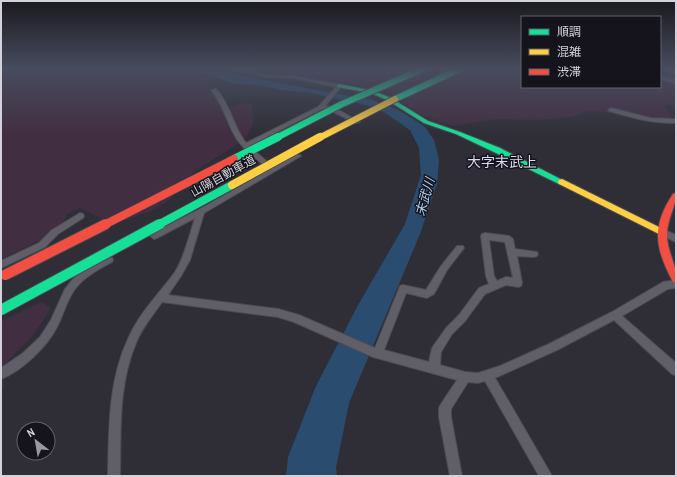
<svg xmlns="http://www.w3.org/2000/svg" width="677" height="477" viewBox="0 0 677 477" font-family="'Archivo Narrow','Noto Sans JP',sans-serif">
  <rect width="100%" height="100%" fill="#2f2e37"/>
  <!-- green -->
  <g fill="#422e41">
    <path d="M1,69h181l29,10 -5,4 1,6 14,15 11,3 12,-4 7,1 3,16 -4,11 -6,9 -49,31 -27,30 -19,11 -29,10 -22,-5 -18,-9 -13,6 -3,8 -18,15 -45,22z"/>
    <path d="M257,69h265v18h138v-10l16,9v19h-11l6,12 -9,4 -33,-7 -40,-3 -17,6 -34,3 -43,-1 -41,7 -31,-10 -35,-23 -21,-8 -28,-3 -29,-7 -27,-1z"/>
    <path d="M41,302l10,6 -18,27 -31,32 2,20 -3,5v-71z"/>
  </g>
  <!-- water -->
  <path fill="#2a4c6f" d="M190,69h25l41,10 117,21 25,10 18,11 9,6 9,13 5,20 -2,24 -17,50 -71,169 -13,65 1,8h-51l2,-19 28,-71 41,-79 48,-83 16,-49 -2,-27 -9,-18 -26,-18 -18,-7 -56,-12 -28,-3 -24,-5 -23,-1z"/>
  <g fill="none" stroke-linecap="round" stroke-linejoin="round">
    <!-- street casing -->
    <g stroke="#4c4b54" stroke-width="2">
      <g id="street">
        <path d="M232,69h7l28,6 26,1 48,9v2l-16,19 8,1 27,15 -5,1 -25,-13 -8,-1 -73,37 23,20 1,2 23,-13h4l1,1 -97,57 -14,47 -9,16 -13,19 110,14 21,6 76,33 25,-62 3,-1 23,5 15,-24 16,-20h6l1,2 -17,22 -13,24 -7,4 -21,-5 -22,57 45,12 3,-14 14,-20 13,-13 20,-27 10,-4 -3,-8 -5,-40 1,-2 3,-1 24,3 4,3 2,10 22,3 1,2 -1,2 -3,1 -17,-1 5,27 -1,3 -3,1 -12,-2 -21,9 -20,27 -13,13 -11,18 -1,13 25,7 13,1 22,-7 49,-22 63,-32 51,-30 13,-2v8l-8,1 -46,27 54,47v12l-4,-1 -58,-54 -57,30 -62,28 57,98h-13l-54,-95 -7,2 -10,-1 -17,27v8l11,59h-12l-11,-59v-9l2,-4 16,-24 -84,-23 -79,-35 -16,-5 -116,-15c-9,13 -20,26 -26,41 -18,42 -15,89 -16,133h-12c1,-47 0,-94 20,-137 11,-26 31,-45 47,-67 10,-16 14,-36 20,-54l-38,20 -3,1 -4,-3 1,-2 47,-24 73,-41 -3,-1c-12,-9 -24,-18 -32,-30 -10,-17 -12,-32 -25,-48l5,-1c15,16 17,37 30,54l72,-36 18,-20 -43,-9 -26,-1 -35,-7zM489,240l16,2 8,36 -7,-1 -9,4 -3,-5z"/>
        <path d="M665,69l11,1v3l-11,-3z"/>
        <path d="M662,77l14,3v4l-14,-5z"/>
        <path d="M611,108l40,10 25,1v4c-23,1 -45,-6 -67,-12l-1,-1z"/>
        <path d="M80,213l3,1 1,2 -1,2 -25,16 -13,13 -44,21v-7l38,-18 13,-13z"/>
        <path d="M662,229l14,6v7l-17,-8 -1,-2 1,-2z"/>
        <path d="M109,257l3,1 1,2 -1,2c-13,7 -28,15 -37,27 -8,11 -11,24 -17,36 -10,21 -36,46 -57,54v-11l22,-15 17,-16 11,-17 14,-31 8,-10 16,-12z"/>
      </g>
    </g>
    <!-- fast casing -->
    <g stroke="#4c4b54" stroke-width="2">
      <path id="fast" d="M339,84l35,7 17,7 37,23 32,11 40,16 66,34 -4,3 -3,-1 -65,-32 -38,-18 -32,-11 -37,-23 -16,-7 -34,-6v-2z"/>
    </g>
    <!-- slow casing -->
    <g stroke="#4c4b54" stroke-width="2">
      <path id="slow" d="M562,179l103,51 1,2 -1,2h-6l-100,-50 -1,-2 1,-2z"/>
    </g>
    <!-- jam casing -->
    <g stroke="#4c4b54" stroke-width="2">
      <path id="jam" d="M676,193c0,15 -9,25 -9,42 0,12 5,22 8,33 2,4 1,10 1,15l-3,-1c-18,-34 -22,-55 0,-88z"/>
    </g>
    <!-- street -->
    <use href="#street" fill="#605f67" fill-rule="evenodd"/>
    <!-- fast -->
    <use href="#fast" fill="#16e098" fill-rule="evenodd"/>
    <!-- slow -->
    <use href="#slow" fill="#ffcf43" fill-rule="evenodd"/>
    <!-- jam -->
    <use href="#jam" fill="#f24e42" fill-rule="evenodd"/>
    <!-- fast-bridge-far2 casing -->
    <g stroke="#4c4b54" stroke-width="8" stroke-linecap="butt">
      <g id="fast-bridge-far2">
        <path d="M395,99l65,-30"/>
        <path d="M276,138l66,-34 81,-35"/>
      </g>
    </g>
    <!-- fast-bridge-far1 casing -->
    <g stroke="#4c4b54" stroke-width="9" stroke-linecap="butt">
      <g id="fast-bridge-far1">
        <path d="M234,159l44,-22"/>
        <path d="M158,225l74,-40"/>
      </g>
    </g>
    <!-- fast-bridge casing -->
    <g stroke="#4c4b54" stroke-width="12" stroke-linecap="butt">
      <path id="fast-bridge" d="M1,310l159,-86"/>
    </g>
    <!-- slow-bridge-far1 casing -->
    <g stroke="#4c4b54" stroke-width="8" stroke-linecap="butt">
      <path id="slow-bridge-far1" d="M319,138l76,-39"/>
    </g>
    <!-- slow-bridge casing -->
    <g stroke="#4c4b54" stroke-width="9" stroke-linecap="butt">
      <path id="slow-bridge" d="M232,185l88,-48"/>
    </g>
    <!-- jam-bridge-far1 casing -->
    <g stroke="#4c4b54" stroke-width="9" stroke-linecap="butt">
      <path id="jam-bridge-far1" d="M104,225l130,-66"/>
    </g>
    <!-- jam-bridge casing -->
    <g stroke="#4c4b54" stroke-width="12" stroke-linecap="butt">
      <path id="jam-bridge" d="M5,275l101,-51"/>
    </g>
    <!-- fast-bridge-far2 -->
    <use href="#fast-bridge-far2" stroke="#16e098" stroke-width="6"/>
    <!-- fast-bridge-far1 -->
    <use href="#fast-bridge-far1" stroke="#16e098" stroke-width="8"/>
    <!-- fast-bridge -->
    <use href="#fast-bridge" stroke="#16e098" stroke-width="10"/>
    <!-- slow-bridge-far1 -->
    <use href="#slow-bridge-far1" stroke="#ffcf43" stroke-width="6"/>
    <!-- slow-bridge -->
    <use href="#slow-bridge" stroke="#ffcf43" stroke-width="8"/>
    <!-- jam-bridge-far1 -->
    <use href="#jam-bridge-far1" stroke="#f24e42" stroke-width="8"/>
    <!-- jam-bridge -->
    <use href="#jam-bridge" stroke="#f24e42" stroke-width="10"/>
  </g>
  <!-- sky -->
  <linearGradient id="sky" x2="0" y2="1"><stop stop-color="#1a191e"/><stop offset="0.51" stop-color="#474c5e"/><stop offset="1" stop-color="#474c5e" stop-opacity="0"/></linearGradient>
  <rect width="677" height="135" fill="url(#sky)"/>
  <g text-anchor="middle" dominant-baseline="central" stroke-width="3" stroke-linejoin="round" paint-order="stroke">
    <!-- street labels -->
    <g font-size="12" fill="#d2d1dc" stroke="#15141c">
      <text transform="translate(223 176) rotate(-29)">山陽自動車道</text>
    </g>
    <!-- water labels -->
    <g font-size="13" font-style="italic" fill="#aed0f4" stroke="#15141c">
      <text transform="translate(425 197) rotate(-74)">末武川</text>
    </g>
    <!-- quarter labels -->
    <g font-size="14" fill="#dcd9f0" stroke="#15141c">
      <text x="502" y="162">大字末武上</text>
    </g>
  </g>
  <!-- border -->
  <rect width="677" height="477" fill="none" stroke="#d2d1dc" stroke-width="4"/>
  <!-- legend -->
  <rect x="521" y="16" width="140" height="72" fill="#15141c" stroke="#616069"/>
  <rect x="529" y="29" width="20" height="6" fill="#16e098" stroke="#616069"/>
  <text x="557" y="36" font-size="12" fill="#d2d1dc">順調</text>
  <rect x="529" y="49" width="20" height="6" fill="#ffcf43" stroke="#616069"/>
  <text x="557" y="56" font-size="12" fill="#d2d1dc">混雑</text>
  <rect x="529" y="69" width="20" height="6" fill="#f24e42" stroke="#616069"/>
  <text x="557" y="76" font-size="12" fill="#d2d1dc">渋滞</text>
  <!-- north arrow -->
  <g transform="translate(36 441) rotate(329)"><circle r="19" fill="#15141c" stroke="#616069"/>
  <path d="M0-3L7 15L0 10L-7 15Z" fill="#9998a2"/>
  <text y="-6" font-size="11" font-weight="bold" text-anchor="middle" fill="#d2d1dc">N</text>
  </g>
</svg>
